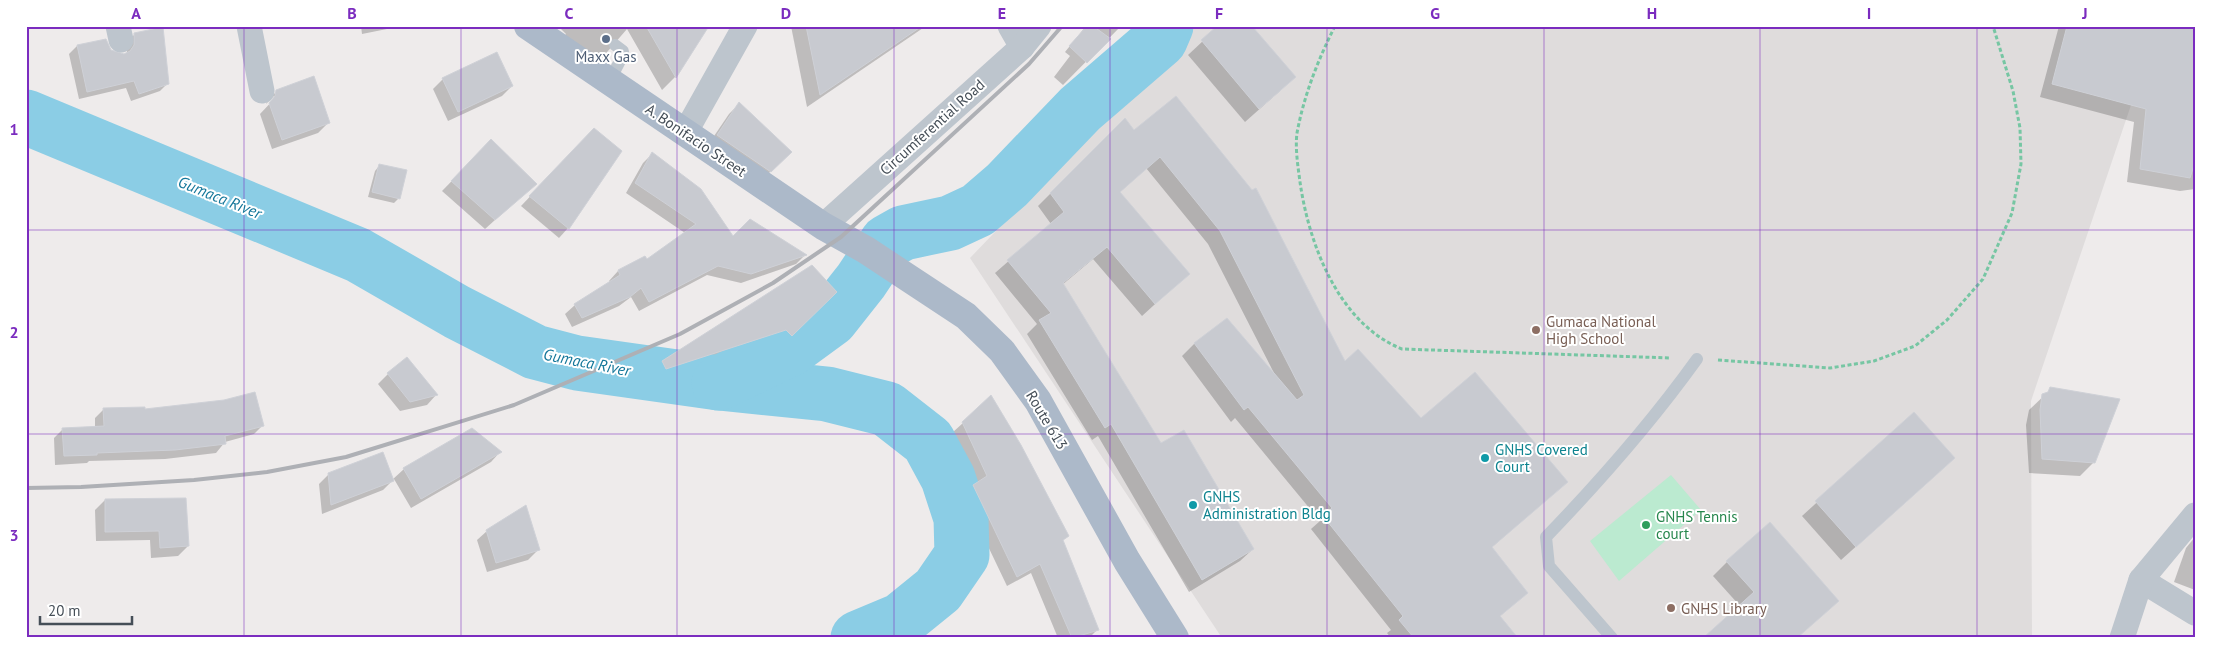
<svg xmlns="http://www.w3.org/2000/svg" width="2221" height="664" viewBox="0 0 2221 664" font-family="'PT Sans',sans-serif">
  <rect width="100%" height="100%" fill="#eeebeb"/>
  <!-- education -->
  <path fill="#dfdcdc" d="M1193,26h976l-2,12 -36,67 -100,296 1,237h-810l-252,-380z"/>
  <!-- green -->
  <path fill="#bbead0" d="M1671,475l30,35 -82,71 -29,-40z"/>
  <!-- shadow -->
  <g fill="#0003">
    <path d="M361,26h41l-40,8z"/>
    <path d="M558,26h150l-33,51 -13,13 -35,-61 -32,37 -33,-27 4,-5z"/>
    <path d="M791,26h135l-119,81z"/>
    <path d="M1086,26h35l-58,59 -9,-8 16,-21 -5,-4z"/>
    <path d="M1219,26l61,65 -35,31 -57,-67z"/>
    <path d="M2059,26h128l8,3v160l-15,2 -53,-9 7,-60 -94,-25z"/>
    <path d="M135,34l33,49 -8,8 -29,10 -5,-13 -47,11 -10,-45 8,-8 47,9 3,-1v-12z"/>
    <path d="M443,79l69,7 -10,10 -54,25 -15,-32z"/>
    <path d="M277,91l51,32 -10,10 -46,16 -12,-35 17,-18h-3l-8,8 1,-3z"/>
    <path d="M1175,98l169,265 76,56 146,63 -75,66 35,45 -27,24 17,21h-125l-4,-5 4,-3 -80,-101 9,-8 -85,-103 -4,4 -49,-66 13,-13 79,30 -66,-129 -62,-76 -27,25 69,81 -46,42 -49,-57 -31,26 99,160 92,104 -13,12 -51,31 -91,-156 -6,4 -65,-106 10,-10 -42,-51 56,-49 -13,-18 86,-86 10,12z"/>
    <path d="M739,104l51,48 -29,29 -53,-36 21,-31z"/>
    <path d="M585,139l36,12 -53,77 -9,10 -38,-32z"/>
    <path d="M491,141l34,52 -40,36 -43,-38z"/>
    <path d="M652,154l81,84 72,17 -9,9 -55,19 -34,-8 -68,36 -8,-14 -12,9 -47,21 -7,-13 10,-9 35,-22 -1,-2 9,-10 27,-13 2,2 38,-27 -59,-40 17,-30z"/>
    <path d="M379,166l20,32 -5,5 -26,-6 7,-26z"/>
    <path d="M835,292l-54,52 -5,-5 -120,39 -3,-6 10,-10z"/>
    <path d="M388,374l48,21 -9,10 -27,6 -22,-27z"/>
    <path d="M2051,389l43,73 -14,14 -51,-3 -3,-48 3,-15z"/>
    <path d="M104,409l40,2 119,14 -9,9 -29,8 -9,11 -51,6 -76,2 -2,2 -32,2 -1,-27 9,-9 32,-1v-10z"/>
    <path d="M1914,414l25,58 -98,88 -39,-44z"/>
    <path d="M963,423l105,113 -6,5 35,89 -8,8h-31l-27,-65 -24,13 -43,-90 13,-12 -24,-52z"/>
    <path d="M472,430l28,22 -9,10 -80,46 -17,-29 -11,11 -61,24 -3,-30 10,-10 63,6 12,-11z"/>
    <path d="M105,500l83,46 -10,10 -27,2 -1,-18 -54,1 -1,-31z"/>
    <path d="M487,531l51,19 -10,10 -41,12 -10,-32z"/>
    <path d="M2195,537v53l-21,-8 12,-34z"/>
    <path d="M1727,562l70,76 -57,-32 -27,-30z"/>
  </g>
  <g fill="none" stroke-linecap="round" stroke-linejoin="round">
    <!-- river -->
    <g stroke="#8bcde5" stroke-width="55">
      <path d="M26,117l332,138 99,57 78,40 42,11 142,20 108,11 60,15 41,32 20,37 13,40 1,37 -24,35 -37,30 -43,18"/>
      <path d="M719,383l71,-34 41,-30 30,-38 26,-39 16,-9 47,-10 28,-13 29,-25 73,-76 80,-69 6,-14"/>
    </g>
  </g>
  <!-- building -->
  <g fill="#c8cad0" stroke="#cfd1d7">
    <path d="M646,26h63l-33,52z"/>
    <path d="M806,26h116l-102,69z"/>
    <path d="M1087,26h6l18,13 -24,24 -18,-17z"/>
    <path d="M1217,26h35l44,51 -37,32 -58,-69z"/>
    <path d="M2067,26h128v136l-5,16 -50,-9 6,-60 -94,-25z"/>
    <path d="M163,27l6,57 -30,10 -5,-13 -47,11 -10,-47 29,-6 5,11 13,4 6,-3 4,-6v-12z"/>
    <path d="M497,52l16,34 -55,26 -16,-34z"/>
    <path d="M314,76l16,47 -48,17 -13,-37 6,-7 1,-6z"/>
    <path d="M1176,96l76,94 4,-2 89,173 13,-12 63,69 54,-46 93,110 -76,65 36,46 -28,23 18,22h-104l-15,-18 4,-4 -80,-100 9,-8 -84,-101 -4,3 -50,-67 33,-25 70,82 7,-5 -84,-164 -60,-74 -40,35 70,82 -35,30 -48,-57 -44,36 98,160 23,-13 70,119 -52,31 -91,-156 -6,4 -66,-108 12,-7 -44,-53 57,-48 -14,-19 75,-75 9,12z"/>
    <path d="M739,102l53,50 -21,20 -54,-37z"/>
    <path d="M594,128l28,23 -53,78 -40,-33z"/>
    <path d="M491,139l46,45 -42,36 -44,-39z"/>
    <path d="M652,152l49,37 32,47 17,-17 57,36 -56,19 -33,-8 -69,36 -8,-14 -11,9 -48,21 -8,-14 46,-29 -2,-5 27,-14 2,3 49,-35 -61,-41z"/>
    <path d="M379,164l28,6 -7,29 -28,-7z"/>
    <path d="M812,265l25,27 -45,44 -6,-6 -120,39 -4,-8z"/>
    <path d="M407,357l31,38 -28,7 -23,-29z"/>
    <path d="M2050,387l70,12 -25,64 -53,-4 -2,-49 2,-16 6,-2z"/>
    <path d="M255,392l9,34 -39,10 1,8 -51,6 -78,3v2l-33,1 -2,-28 42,-2 -1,-18 42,-1v2l79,-9z"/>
    <path d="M991,395l30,50 48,91 -6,4 36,90 -27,8 -32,-74 -23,13 -44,-92 14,-9 -25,-54z"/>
    <path d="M1914,412l41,46 -99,89 -41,-46z"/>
    <path d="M472,428l30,24 -81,47 -18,-31z"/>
    <path d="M383,452l11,29 -63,24 -3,-32z"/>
    <path d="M186,498l3,48 -29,2 -1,-17 -54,1v-33z"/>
    <path d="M526,505l14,45 -44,13 -10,-33z"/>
    <path d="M1770,522l69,79 -42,37h-94l51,-46 -28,-31z"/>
  </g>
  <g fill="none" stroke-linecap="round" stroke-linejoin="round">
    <!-- path -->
    <g stroke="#76c6a3" stroke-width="3" stroke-dasharray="4 2.5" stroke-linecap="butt">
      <path d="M1335,26c-17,34 -31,69 -38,107 -2,15 1,34 3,49 9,63 39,142 102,167l269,9"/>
      <path d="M1718,360l112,8 44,-7 41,-15 32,-26 36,-41 29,-66 9,-49 -1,-36 -7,-37 -20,-65"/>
    </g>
    <!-- service -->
    <g stroke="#bdc5cd" stroke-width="12">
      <path d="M609,82l14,-27v-4l-8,-6"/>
      <path d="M1612,638l-63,-72 -3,-29c55,-57 105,-114 151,-178"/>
    </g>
    <!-- minor -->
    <g stroke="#bdc5cd" stroke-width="25">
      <path d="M118,26l3,14"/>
      <path d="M249,26l13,65"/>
      <path d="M1010,26l12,21"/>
      <path d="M685,133l60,-107"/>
      <path d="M823,226l199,-179 17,-21"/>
      <path d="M2141,580l54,33"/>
      <path d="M2122,638l19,-58 54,-65"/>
    </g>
    <!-- primary -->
    <path stroke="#acb9c9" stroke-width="28" d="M528,26l295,200 43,24 100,66 36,35 36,50 89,160 48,77"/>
    <!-- rail -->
    <path stroke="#aeb0b5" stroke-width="4" d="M26,488l55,-1 113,-7 73,-8 79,-15 168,-52 166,-71 93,-51 68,-46 188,-173 33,-38"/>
  </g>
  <!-- grid -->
  <path fill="none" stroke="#7b2cbf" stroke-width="1" stroke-opacity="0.55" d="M244,26v612M461,26v612M677,26v612M894,26v612M1110,26v612M1327,26v612M1544,26v612M1760,26v612M1977,26v612M26,230h2169M26,434h2169"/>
  <!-- markers -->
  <circle fill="#5c6f8a" stroke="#fff" stroke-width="2" cx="606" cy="39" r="5"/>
  <g fill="#8d6e63" stroke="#fff" stroke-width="2">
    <circle cx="1536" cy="330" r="5"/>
    <circle cx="1671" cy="608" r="5"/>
  </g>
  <g fill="#0f9aa8" stroke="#fff" stroke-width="2">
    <circle cx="1485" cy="458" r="5"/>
    <circle cx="1193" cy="505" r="5"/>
  </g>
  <circle fill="#2e9e5b" stroke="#fff" stroke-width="2" cx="1646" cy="525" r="5"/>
  <g text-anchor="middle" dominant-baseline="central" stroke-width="4" stroke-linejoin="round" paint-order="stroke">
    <!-- service labels -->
    <g font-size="15" fill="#4e5e75" stroke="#fff">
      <text x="606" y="56">Maxx Gas</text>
    </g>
    <!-- street labels -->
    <g font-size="15" fill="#454e57" stroke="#fff">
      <text transform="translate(932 127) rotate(-42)">Circumferential Road</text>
      <text transform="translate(696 140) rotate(34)">A. Bonifacio Street</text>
      <text transform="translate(1047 420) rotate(59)">Route 613</text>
    </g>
    <!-- education labels -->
    <g font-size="15" fill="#785e54" stroke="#fff" text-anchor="start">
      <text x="1546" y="321">Gumaca National<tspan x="1546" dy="17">High School</tspan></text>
      <text x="1681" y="608">GNHS Library</text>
    </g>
    <!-- culture labels -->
    <g font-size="15" fill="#0d838f" stroke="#fff" text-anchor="start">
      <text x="1495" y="449">GNHS Covered<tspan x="1495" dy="17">Court</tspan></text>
      <text x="1203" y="496">GNHS<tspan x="1203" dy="17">Administration Bldg</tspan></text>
    </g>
    <!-- leisure labels -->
    <g font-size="15" fill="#27864d" stroke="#fff" text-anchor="start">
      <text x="1656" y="516">GNHS Tennis<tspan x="1656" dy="17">court</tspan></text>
    </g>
    <!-- water labels -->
    <g font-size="16" font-style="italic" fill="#15779a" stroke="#fff">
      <text transform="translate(220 197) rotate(22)">Gumaca River</text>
      <text transform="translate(587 362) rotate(11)">Gumaca River</text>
    </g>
  </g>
  <!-- border -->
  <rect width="2221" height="664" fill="none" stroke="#ffffff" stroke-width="55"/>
  <!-- scale -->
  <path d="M40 616v8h92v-8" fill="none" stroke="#454e57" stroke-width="2.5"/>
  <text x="48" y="616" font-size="15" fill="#454e57" stroke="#ffffff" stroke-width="4" paint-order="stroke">20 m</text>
  <rect x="28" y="28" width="2166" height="608" fill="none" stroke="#7b2cbf" stroke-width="2"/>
  <g font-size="16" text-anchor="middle" font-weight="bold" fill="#7b2cbf">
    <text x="136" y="19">A</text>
    <text x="352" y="19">B</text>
    <text x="569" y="19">C</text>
    <text x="786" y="19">D</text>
    <text x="1002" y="19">E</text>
    <text x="1219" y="19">F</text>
    <text x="1435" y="19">G</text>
    <text x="1652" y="19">H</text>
    <text x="1869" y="19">I</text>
    <text x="2085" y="19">J</text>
    <text x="14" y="135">1</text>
    <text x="14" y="338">2</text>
    <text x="14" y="541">3</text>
  </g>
</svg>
